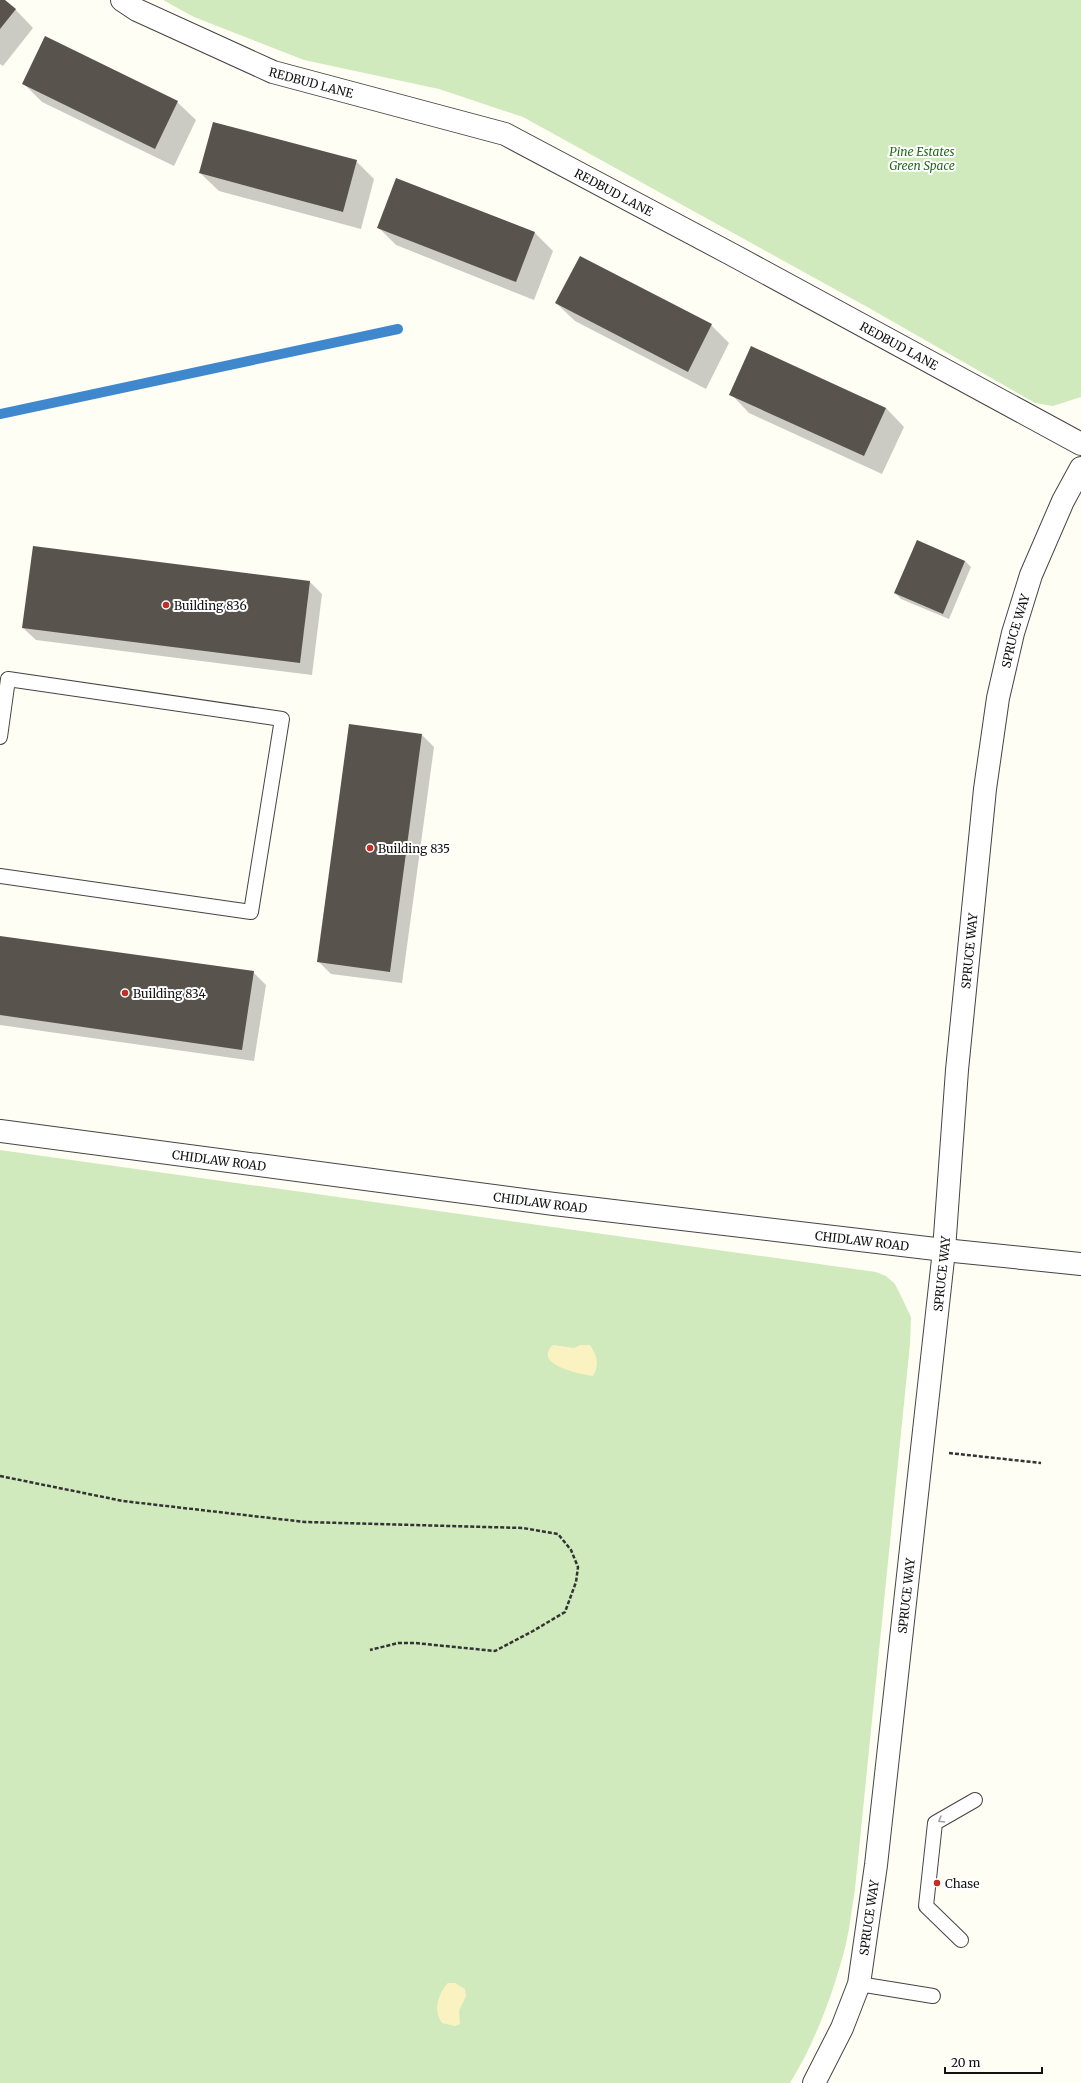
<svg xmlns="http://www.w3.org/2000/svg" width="1081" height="2083" viewBox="0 0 1081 2083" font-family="Merriweather,serif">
  <rect width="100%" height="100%" fill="#fffef4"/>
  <!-- green -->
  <g fill="#d0eabd">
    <path d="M163,0h918v397l-28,9 -18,-3 -166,-95 -346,-191 -84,-28 -135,-29 -110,-43z"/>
    <path d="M0,1150l876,122 10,4 9,8 7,14 9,19 -1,27 -55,545c-3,18 -5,37 -9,55 -12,47 -30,97 -56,139h-790z"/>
  </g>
  <!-- sand -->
  <g fill="#faf3c1">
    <path d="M553,1345l21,3 6,-3h10c7,11 10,19 3,31 -14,-2 -61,-12 -40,-31z"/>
    <path d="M448,1983h7l10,6 1,7 -7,15 1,13 -5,2 -13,-3c-9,-13 -4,-29 6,-40z"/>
  </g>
  <!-- shadow -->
  <g fill="#0003">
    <path d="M0,0h3l12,9 18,19 -30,38 -3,-2z"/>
    <path d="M23,83l154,19 19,18 -22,46 -132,-64z"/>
    <path d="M356,161l18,18 -13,50 -142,-38 -19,-18z"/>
    <path d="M397,179l138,54 18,18 -19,49 -138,-55 -18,-18z"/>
    <path d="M556,303l155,22 18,18 -23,46 -131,-68z"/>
    <path d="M752,348l134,60 18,19 -22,47 -133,-61 -18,-19z"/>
    <path d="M917,541l48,20 6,6 -22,52 -48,-20 -6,-6z"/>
    <path d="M310,582l12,12 -10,81 -276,-35 -13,-12z"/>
    <path d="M422,735l12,12 -32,236 -71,-9 -13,-13z"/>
    <path d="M0,937l253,35 13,13 -12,76 -254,-36z"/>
  </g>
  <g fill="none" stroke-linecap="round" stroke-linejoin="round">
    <!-- stream -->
    <path stroke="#4088cd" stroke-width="10" d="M0,414l398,-85"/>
  </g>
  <!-- building -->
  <g fill="#59534d">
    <path d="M0,0h5l11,9 -16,20z"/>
    <path d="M45,36l133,65 -23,48 -133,-65z"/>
    <path d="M213,122l144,38 -14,52 -144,-39z"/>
    <path d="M396,178l139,54 -19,50 -139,-54z"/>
    <path d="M580,256l132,68 -24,48 -133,-69z"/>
    <path d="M751,346l135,62 -22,48 -135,-61z"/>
    <path d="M917,540l48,21 -22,53 -49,-21z"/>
    <path d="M33,546l277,35 -10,82 -278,-35z"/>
    <path d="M349,724l73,10 -32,238 -73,-10z"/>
    <path d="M0,936l254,35 -12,79 -242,-35z"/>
  </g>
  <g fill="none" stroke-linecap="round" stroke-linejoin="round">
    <!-- service casing -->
    <g stroke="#444" stroke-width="16">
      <g id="service">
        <path d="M0,737l8,-58 274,40 -31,193 -251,-36"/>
        <path d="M961,1940l-35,-34 9,-83 40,-23"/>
        <path d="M859,1984l74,12"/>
      </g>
    </g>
    <!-- minor casing -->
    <g stroke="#444" stroke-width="24">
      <g id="minor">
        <path id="s1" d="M122,0l15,10 136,62 232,62 226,120 350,190"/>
        <path id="s2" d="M0,1131l554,73 390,46"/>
      </g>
    </g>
    <!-- tertiary casing -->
    <g stroke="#444" stroke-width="24">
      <g id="tertiary">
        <path d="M944,1250l137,14"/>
        <path id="s3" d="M814,2083l28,-55 17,-44 17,-119 68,-615 13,-180 28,-281 13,-91 15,-65 18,-58 32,-74 18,-33"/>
      </g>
    </g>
    <!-- path -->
    <g stroke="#333" stroke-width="2.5" stroke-dasharray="4 2" stroke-linecap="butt">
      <path d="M949,1453l92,10"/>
      <path d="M0,1476l123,25 182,21 218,6 35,6 13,16 7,17 -2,15 -11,30 -32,19 -38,20 -80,-8h-17l-28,7"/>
    </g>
    <!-- service -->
    <use href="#service" stroke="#fff" stroke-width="14"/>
    <!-- minor -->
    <use href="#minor" stroke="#fff" stroke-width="22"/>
    <!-- tertiary -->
    <use href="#tertiary" stroke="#fff" stroke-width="22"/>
  </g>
  <!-- one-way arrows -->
  <defs><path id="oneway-chevron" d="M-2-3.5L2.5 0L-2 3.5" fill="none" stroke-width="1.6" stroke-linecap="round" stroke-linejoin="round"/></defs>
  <use stroke="#a0a0a0" href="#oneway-chevron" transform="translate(941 1820) rotate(150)"/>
  <!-- markers -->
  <g fill="#c12f28" stroke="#fff" stroke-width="1.5">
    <circle cx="166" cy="605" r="4"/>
    <circle cx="370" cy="848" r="4"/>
    <circle cx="125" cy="993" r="4"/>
    <circle cx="937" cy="1883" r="4"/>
  </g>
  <g text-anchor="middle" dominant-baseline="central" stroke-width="4" stroke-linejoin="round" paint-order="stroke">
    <!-- street labels -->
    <g font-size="12" fill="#111" stroke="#fff">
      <text stroke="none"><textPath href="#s1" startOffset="207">REDBUD LANE</textPath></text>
      <text stroke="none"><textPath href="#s1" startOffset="531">REDBUD LANE</textPath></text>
      <text stroke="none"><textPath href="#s1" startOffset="855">REDBUD LANE</textPath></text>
      <text stroke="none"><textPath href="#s3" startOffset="1472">SPRUCE WAY</textPath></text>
      <text stroke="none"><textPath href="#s3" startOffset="1148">SPRUCE WAY</textPath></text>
      <text stroke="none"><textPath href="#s2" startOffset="221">CHIDLAW ROAD</textPath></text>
      <text stroke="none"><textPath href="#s2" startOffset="545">CHIDLAW ROAD</textPath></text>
      <text stroke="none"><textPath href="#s2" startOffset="869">CHIDLAW ROAD</textPath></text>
      <text stroke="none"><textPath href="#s3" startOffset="824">SPRUCE WAY</textPath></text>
      <text stroke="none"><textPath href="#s3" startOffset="500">SPRUCE WAY</textPath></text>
      <text stroke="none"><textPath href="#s3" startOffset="176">SPRUCE WAY</textPath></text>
    </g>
    <!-- park labels -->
    <g font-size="12" font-style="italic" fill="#286920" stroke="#fff">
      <text x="922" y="151">Pine Estates<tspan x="922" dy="14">Green Space</tspan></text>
    </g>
    <!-- poi labels -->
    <g font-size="12" fill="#111" stroke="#fff" text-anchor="start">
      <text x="174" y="605">Building 836</text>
      <text x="378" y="848">Building 835</text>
      <text x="133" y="993">Building 834</text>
      <text x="945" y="1883">Chase</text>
    </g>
  </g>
  <!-- scale -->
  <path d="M945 2067v6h97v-6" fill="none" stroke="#111111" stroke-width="2"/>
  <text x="951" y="2067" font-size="12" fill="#111111" stroke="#ffffff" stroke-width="3" paint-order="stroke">20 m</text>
</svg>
